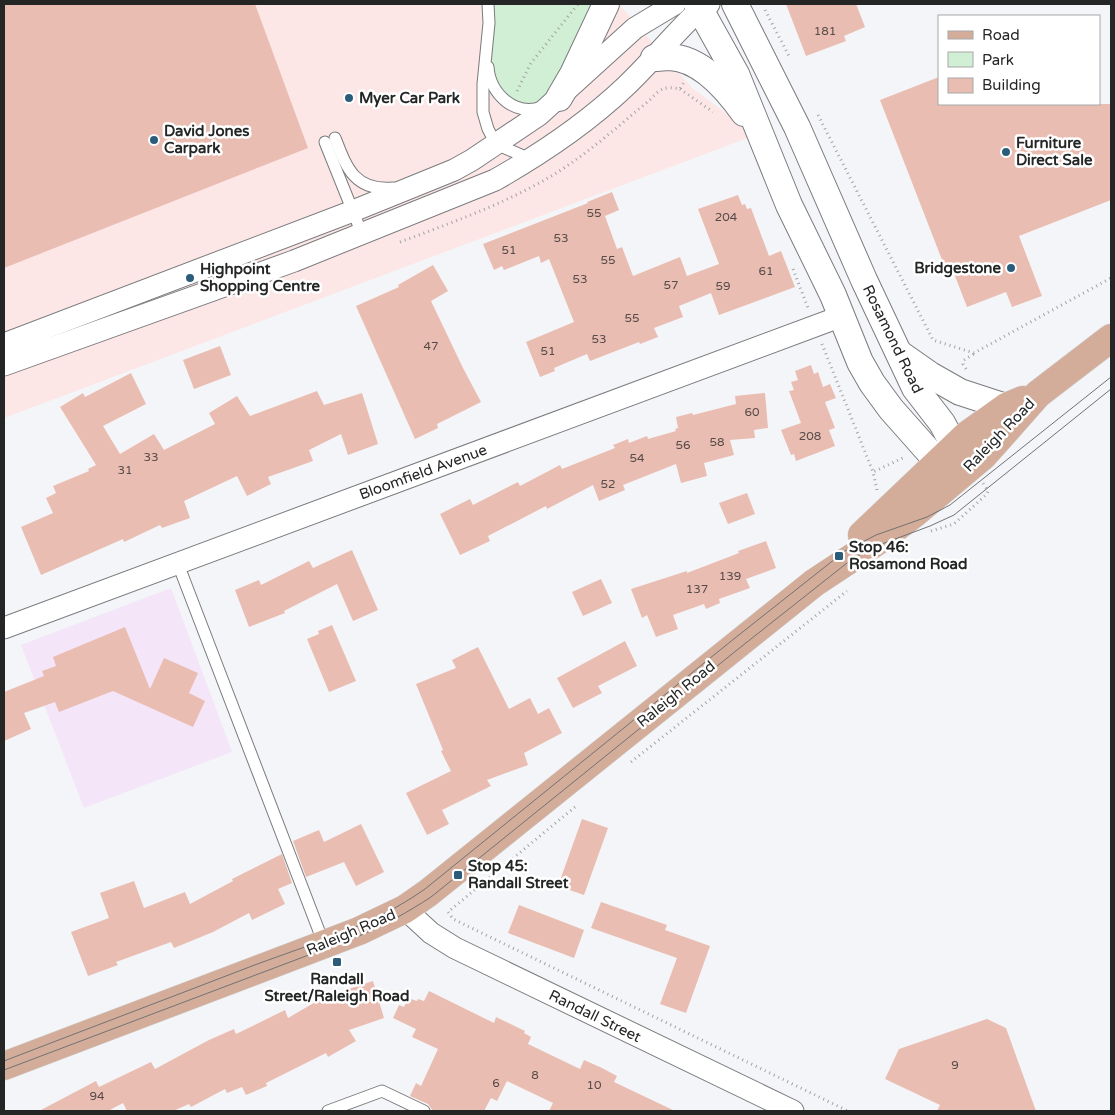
<svg xmlns="http://www.w3.org/2000/svg" width="1115" height="1115" viewBox="0 0 1115 1115" font-family="'Varela Round',sans-serif">
  <rect width="100%" height="100%" fill="#f4f5f8"/>
  <!-- commercial -->
  <path fill="#fce6e6" d="M4,4h615l73,84 53,39 5,10 -746,281z"/>
  <!-- education -->
  <path fill="#f5e5f8" d="M171,588l61,164 -148,56 -63,-163z"/>
  <!-- green -->
  <path fill="#d0efd4" d="M488,4h118l-47,94 -41,11 -26,-26z"/>
  <!-- building -->
  <g fill="#eabdb2">
    <path d="M4,4h251l53,144 -304,120z"/>
    <path d="M786,4h70l9,23 -21,9 2,5 -40,15z"/>
    <path d="M939,77v27h172v96l-92,36 23,60 -30,11 -6,-15 -39,15 -17,-44 -6,2 -64,-165z"/>
    <path d="M612,192l7,18 -14,6 12,33 5,-2 11,29 47,-19 7,19 32,-12 -21,-55 40,-14 4,10 3,-1 2,5 4,-1 18,48 12,-5 14,36 -76,28 -8,-22 -32,13 4,11 -29,11 4,9 -18,7 -1,-2 -49,19 -3,-7 -33,14 1,3 -15,6 -14,-35 48,-20 -25,-63 -8,4 -2,-7 -35,14 -2,-4 -8,4 -11,-26 105,-41 -1,-1z"/>
    <path d="M433,265l15,26 -17,10 32,67 18,34 -44,22 1,4 -23,11 -59,-133 43,-19 -1,-2z"/>
    <path d="M220,346l11,29 -37,14 -11,-29z"/>
    <path d="M811,365l3,9 4,-2 5,15 7,-3 6,14 -11,4 10,26 -6,2 6,16 -39,15 -2,-7 -3,1 -10,-25 20,-7 -12,-32 5,-1 -3,-8 7,-2 -3,-9z"/>
    <path d="M131,373l15,31 -43,22 17,28 34,-20 10,16 51,-26 -6,-11 28,-17 13,20 67,-25 7,14 38,-12 16,51 -30,11 -7,-21 -32,16 4,11 -45,16 3,7 -24,12 -10,-20 -53,25 6,17 -28,10 -2,-3 -36,17 -1,-3 -82,36 -20,-48 32,-14 -7,-15 10,-5 -3,-7 36,-15 -1,-2 8,-4 -36,-58 23,-14 2,4z"/>
    <path d="M765,393l3,35 -14,2 1,8 -25,2 4,15 -30,8 3,13 -26,7 -5,-19 -53,21 2,5 -26,11 -6,-16 -46,24 -1,-3 -58,30 2,5 -30,14 -20,-41 30,-15 3,6 45,-23 2,4 40,-21 2,4 53,-21 -2,-3 15,-6 1,4 18,-7 1,3 28,-8 -1,-2 3,-1 -2,-11 16,-4 1,2 43,-11 -1,-8z"/>
    <path d="M747,493l8,21 -27,10 -9,-21z"/>
    <path d="M766,541l10,27 -30,11 4,9 -31,11 1,4 -14,6 -2,-5 -31,11 5,14 -22,8 -9,-22 -5,3 -11,-29 56,-18v2l52,-20 -1,-2z"/>
    <path d="M352,550l26,60 -25,11 -16,-37 -53,27 1,2 -36,14 -14,-37 24,-10 2,5 48,-24 4,7z"/>
    <path d="M601,579l11,24 -29,13 -11,-24z"/>
    <path d="M332,625l24,56 -27,11 -22,-53 12,-5 -1,-3z"/>
    <path d="M125,627l25,62 14,-31 34,15 -9,20 16,8 -12,26 -80,-36 -54,21 -4,-10 -31,11 7,16 -27,12v-49l40,-16 -2,-5 14,-5 -3,-9z"/>
    <path d="M625,641l12,25 -39,20 4,7 -29,15 -16,-30z"/>
    <path d="M478,647l31,62 21,-11 8,16 11,-6 13,25 -38,20 4,12 -41,15 4,6 -49,24 7,14 -22,11 -21,-42 45,-22 -10,-20 2,-1 -27,-66 40,-16 -4,-8z"/>
    <path d="M582,819l26,9 -24,67 -26,-9z"/>
    <path d="M361,824l23,48 -28,14 -12,-24 -38,15 -13,-36 26,-11 5,12z"/>
    <path d="M282,854l10,29 -14,6 7,15 -33,16 -3,-7 -36,19 -39,16 -3,-6 -55,20 2,3 -30,11 -17,-44 38,-14 -9,-25 34,-12 10,27 41,-16 5,12 43,-23 -1,-2z"/>
    <path d="M601,902l66,23 -2,5 45,16 -24,67 -26,-9 17,-46 -86,-30z"/>
    <path d="M519,905l65,25 -10,28 -66,-25z"/>
    <path d="M373,981l11,37 -35,12 7,11 -28,16 -2,-4 -60,30 1,3 -21,9 -4,-8 -15,6 -2,-4 -34,18 -2,-3 -16,7h-46l-4,-8 -15,8h-69l57,-30 3,6 52,-25 4,7 54,-29 25,-11 2,5 49,-24 3,8 36,-21z"/>
    <path d="M429,991l65,32 2,-6 29,14 -1,2 7,4 -3,7 52,25 4,-9 18,8 15,8 -3,6 61,29h-126l4,-8 -46,-22 -10,20 -6,-3 -7,13h-51l-5,-7 -18,-8 6,-13 5,3 17,-37 -26,-12 4,-8 -23,-11 6,-13 5,2 4,-9 9,3 1,-2 6,2z"/>
    <path d="M987,1019l19,9 30,83h-99l3,-6 -55,-26 14,-30z"/>
  </g>
  <g fill="none" stroke-linecap="round" stroke-linejoin="round">
    <!-- service casing -->
    <g stroke="#7a7b7d" stroke-width="13">
      <g id="service">
        <path d="M488,4l1,19 -6,61v28l5,17 8,15 34,15"/>
        <path d="M488,67c2,27 27,50 54,40"/>
        <path d="M335,138c12,31 20,53 58,50"/>
        <path d="M325,142l37,92"/>
        <path d="M178,564l146,380"/>
        <path d="M328,1111l54,-20 42,20"/>
      </g>
    </g>
    <!-- minor casing -->
    <g stroke="#7a7b7d" stroke-width="23">
      <g id="minor">
        <path d="M4,344l349,-133 101,-41 18,-10 67,-45 96,-87 40,-24"/>
        <path d="M4,365l290,-104 201,-81c46,-26 92,-57 131,-94 26,-25 48,-52 74,-77l9,-5"/>
        <path d="M4,628l838,-312"/>
        <path d="M405,909l26,24 24,15 338,163"/>
      </g>
    </g>
    <!-- tertiary casing -->
    <g stroke="#7a7b7d" stroke-width="28">
      <g id="tertiary">
        <path d="M697,4l39,70 53,131 44,90 27,67 12,21 19,26 47,53 17,13"/>
        <path d="M735,4l62,123 67,153 51,108 27,35 7,13 7,32"/>
        <path d="M654,58c5,0 10,-1 15,-1 32,1 58,32 75,56"/>
        <path d="M559,98l14,-24 33,-70"/>
        <path d="M900,354l30,21 30,17 46,15"/>
      </g>
    </g>
    <!-- primary casing -->
    <g stroke="#d3d3d3" stroke-width="29">
      <g id="primary">
        <path d="M862,535l105,-100 39,-28 17,-7"/>
        <path d="M4,1066l355,-135 46,-22 23,-16 386,-310 71,-47 30,-23 68,-57 55,-62 73,-56"/>
      </g>
    </g>
    <!-- path -->
    <g stroke="#a2a3a5" stroke-width="3" stroke-dasharray="1 4" stroke-linecap="butt">
      <path d="M765,10l24,46"/>
      <path d="M680,89l33,23"/>
      <path d="M517,91l14,-28 47,-59"/>
      <path d="M818,115l115,225 41,13 137,-75"/>
      <path d="M400,242c48,-18 96,-35 141,-60 40,-22 75,-54 110,-83 10,-11 14,-13 29,-10l4,-7"/>
      <path d="M793,269l15,39"/>
      <path d="M822,344l51,128"/>
      <path d="M966,369l-3,-5 1,-4 10,-6"/>
      <path d="M877,490l-4,-18 32,-15"/>
      <path d="M931,531l23,-7 33,-30 1,-3 -5,-8"/>
      <path d="M631,762l216,-171"/>
      <path d="M575,807l-127,105 5,7 395,192"/>
    </g>
    <!-- service -->
    <use href="#service" stroke="#fff" stroke-width="11"/>
    <!-- minor -->
    <use href="#minor" stroke="#fff" stroke-width="21"/>
    <!-- tertiary -->
    <use href="#tertiary" stroke="#fff" stroke-width="26"/>
    <!-- primary -->
    <use href="#primary" stroke="#d4ad9a" stroke-width="28"/>
    <!-- tram -->
    <g stroke="#717273" stroke-width="1">
      <path d="M4,1061c83,-32 165,-63 248,-95 59,-22 121,-40 173,-77l305,-247 115,-91 31,-16 51,-18 23,-12 161,-128"/>
      <path d="M4,1070l355,-134c26,-11 49,-24 72,-39l306,-247 110,-87 24,-15 59,-22 24,-11 157,-126"/>
    </g>
  </g>
  <!-- markers -->
  <g fill="#2b5d7a" stroke="#fff" stroke-width="2">
    <circle cx="349" cy="98" r="5"/>
    <circle cx="154" cy="140" r="5"/>
    <circle cx="1006" cy="152" r="5"/>
    <circle cx="1011" cy="268" r="5"/>
    <circle cx="190" cy="278" r="5"/>
    <rect x="834" y="551" width="10" height="10" rx="2.5"/>
    <rect x="453" y="870" width="10" height="10" rx="2.5"/>
    <rect x="332" y="957" width="10" height="10" rx="2.5"/>
  </g>
  <g text-anchor="middle" dominant-baseline="central" stroke-width="5" stroke-linejoin="round" paint-order="stroke">
    <!-- number labels -->
    <g font-size="12" fill="#564b48">
      <text x="825" y="31">181</text>
      <text x="594" y="213">55</text>
      <text x="726" y="217">204</text>
      <text x="561" y="238">53</text>
      <text x="509" y="250">51</text>
      <text x="608" y="260">55</text>
      <text x="766" y="271">61</text>
      <text x="580" y="279">53</text>
      <text x="671" y="285">57</text>
      <text x="723" y="286">59</text>
      <text x="632" y="318">55</text>
      <text x="599" y="339">53</text>
      <text x="431" y="346">47</text>
      <text x="548" y="351">51</text>
      <text x="752" y="412">60</text>
      <text x="810" y="436">208</text>
      <text x="717" y="442">58</text>
      <text x="683" y="445">56</text>
      <text x="151" y="457">33</text>
      <text x="637" y="458">54</text>
      <text x="125" y="470">31</text>
      <text x="608" y="484">52</text>
      <text x="730" y="576">139</text>
      <text x="697" y="589">137</text>
      <text x="955" y="1065">9</text>
      <text x="535" y="1075">8</text>
      <text x="496" y="1083">6</text>
      <text x="594" y="1085">10</text>
      <text x="97" y="1096">94</text>
    </g>
    <!-- poi labels -->
    <g font-size="15" font-weight="bold" fill="#242525" stroke="#fff" text-anchor="start">
      <text x="359" y="98">Myer Car Park</text>
      <text x="164" y="131">David Jones<tspan x="164" dy="17">Carpark</tspan></text>
      <text x="1016" y="143">Furniture<tspan x="1016" dy="17">Direct Sale</tspan></text>
      <text x="1001" y="268" text-anchor="end">Bridgestone</text>
      <text x="200" y="269">Highpoint<tspan x="200" dy="17">Shopping Centre</tspan></text>
      <text x="849" y="547">Stop 46:<tspan x="849" dy="17">Rosamond Road</tspan></text>
      <text x="468" y="866">Stop 45:<tspan x="468" dy="17">Randall Street</tspan></text>
      <text x="337" y="979" text-anchor="middle">Randall<tspan x="337" dy="17">Street/Raleigh Road</tspan></text>
    </g>
    <!-- street labels -->
    <g font-size="15" fill="#242525" stroke="#fff">
      <text transform="translate(893 339) rotate(64)">Rosamond Road</text>
      <text transform="translate(999 435) rotate(-46)">Raleigh Road</text>
      <text transform="translate(423 472) rotate(-20)">Bloomfield Avenue</text>
      <text transform="translate(676 694) rotate(-39)">Raleigh Road</text>
      <text transform="translate(351 932) rotate(-23)">Raleigh Road</text>
      <text transform="translate(595 1016) rotate(26)">Randall Street</text>
    </g>
  </g>
  <!-- border -->
  <rect width="1115" height="1115" fill="none" stroke="#242525" stroke-width="10"/>
  <!-- legend -->
  <rect x="938" y="15" width="162" height="90" fill="#ffffff" stroke="#a7a8a8"/>
  <rect x="948" y="31" width="25" height="8" fill="#d4ad9a" stroke="#a7a8a8"/>
  <text x="982" y="40" font-size="15" fill="#242525">Road</text>
  <rect x="948" y="52" width="25" height="15" fill="#d0efd4" stroke="#a7a8a8"/>
  <text x="982" y="65" font-size="15" fill="#242525">Park</text>
  <rect x="948" y="78" width="25" height="15" fill="#eabdb2" stroke="#a7a8a8"/>
  <text x="982" y="90" font-size="15" fill="#242525">Building</text>
</svg>
